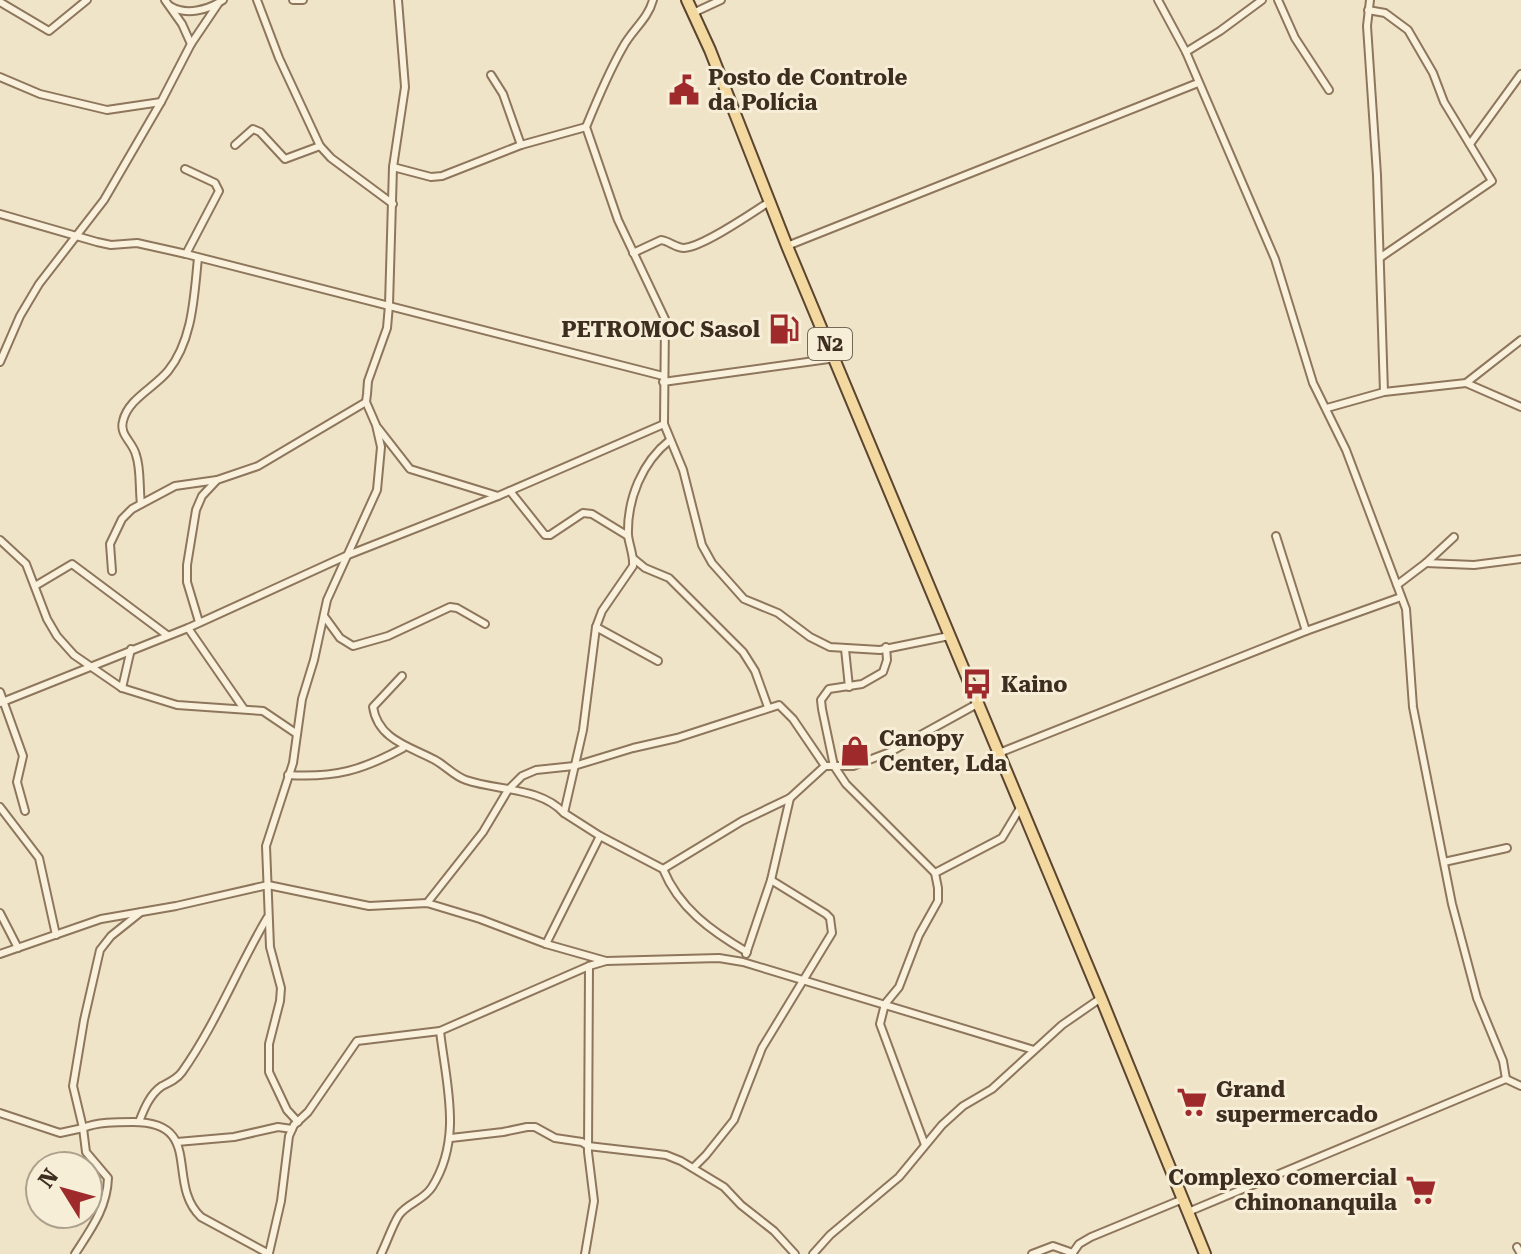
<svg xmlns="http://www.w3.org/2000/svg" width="1521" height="1254" viewBox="0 0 1521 1254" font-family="'Roboto Serif',serif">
  <rect width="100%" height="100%" fill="#f0e4c8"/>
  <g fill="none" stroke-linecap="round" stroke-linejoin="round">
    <!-- street casing -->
    <g stroke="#8d765c" stroke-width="10">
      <g id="street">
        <path d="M257,0l22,58 41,88 11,12 62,46"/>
        <path d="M293,0h10"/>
        <path d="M653,0c-5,19 -21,30 -30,47 -15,26 -26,53 -37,80l32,93 47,99 -1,105 19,46 19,75 10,18 32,36 34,14 32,24 20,10 50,3 69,-14"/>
        <path d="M1158,0l28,52 89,207 38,124 33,67 60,159 7,98 39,197 25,94 26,63 3,18"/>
        <path d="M1278,0l17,38 34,52"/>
        <path d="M1370,0l-3,26 10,149 7,217"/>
        <path d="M0,2l49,29 38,-31"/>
        <path d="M170,6c16,10 38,4 53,-6"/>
        <path d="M1368,10l17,3 23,17 25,43 11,29 48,79 -111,76"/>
        <path d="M693,13l28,-13"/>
        <path d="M191,44l27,-40"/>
        <path d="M1186,52l34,-21 42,-31"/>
        <path d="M491,75l12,19 18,51"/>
        <path d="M0,77l40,17 67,16 54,-8"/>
        <path d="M1470,144l51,-70"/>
        <path d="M235,145l18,-16 7,3 25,27 35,-13"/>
        <path d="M393,167l38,10 11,-1 79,-31 65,-18"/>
        <path d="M185,169l30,14 4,8 -33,63"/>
        <path d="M0,214l97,28 14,3 26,-2 49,11 477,122"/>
        <path d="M787,246l411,-163"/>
        <path d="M633,253l28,-13c8,1 15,8 23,8 19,-1 68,-35 85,-46"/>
        <path d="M0,362l20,-46 19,-32 65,-84 57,-98 30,-58 -9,-20 -17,-24"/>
        <path d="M663,382l173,-24"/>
        <path d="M1466,383l55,24"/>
        <path d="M1327,408l57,-16 82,-9 55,-43"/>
        <path d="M378,428l32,41 88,27 166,-72"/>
        <path d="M670,440c-28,22 -43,59 -42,95 1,10 6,20 5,31l-31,45 -6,16 -13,103 -19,83 36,23 63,33c16,39 48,62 84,83"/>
        <path d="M510,491l35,44h5l33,-22 9,1 36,22"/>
        <path d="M141,504c-2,-15 0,-35 -5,-49 -3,-13 -17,-20 -13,-34 5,-22 31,-33 45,-50 25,-31 26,-75 30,-113"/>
        <path d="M1276,536l30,95"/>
        <path d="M0,540l26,24 21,55 10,17 17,19 48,33 55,17 86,6 34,23"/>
        <path d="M634,559l11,9 24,10 74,74 12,19 13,36"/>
        <path d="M1426,563l48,2 47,-6"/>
        <path d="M112,571l-2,-27 12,-25 10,-10 43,-23 42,-6"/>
        <path d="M1397,585l29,-22 28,-26"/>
        <path d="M35,586l37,-22 95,71"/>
        <path d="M324,616l16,22 13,8 35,-10 62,-29 7,1 28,16"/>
        <path d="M199,622l-12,-40v-17l9,-55 6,-14 15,-16 41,-14 108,-64"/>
        <path d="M596,627l62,34"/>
        <path d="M188,628l56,81"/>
        <path d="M886,647l1,13 -4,12 -21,12 -33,5 -8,11 1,9 12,57 12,18 89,89 3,15v13l-19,34 -20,52 -14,17 -5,20 45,121"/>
        <path d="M845,649l4,38"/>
        <path d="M402,676l-29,31c5,33 38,40 62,53 11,6 19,16 31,20 32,11 74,7 98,33"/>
        <path d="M122,688l9,-39"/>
        <path d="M0,692l23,64 -6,26 8,29"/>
        <path d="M0,703l188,-75 160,-73 150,-59"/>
        <path d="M999,753l307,-122 95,-34"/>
        <path d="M288,775c47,3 75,-5 115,-27"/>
        <path d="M0,807l39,51 17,77"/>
        <path d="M1444,862l63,-14"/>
        <path d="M663,869l79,-48 48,-23 35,-32"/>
        <path d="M935,873l67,-35 18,-30"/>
        <path d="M427,903l56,-71 25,-42 14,-14 14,-6 38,-4 59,-18 44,-10 102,-33 14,14 32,47h28l37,-14 87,-48"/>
        <path d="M0,913l18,35"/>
        <path d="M546,944l54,-108"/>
        <path d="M0,954l101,-35 75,-13 92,-21 101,21 58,-3 53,16 66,25 60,17 113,-3 24,4 291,88"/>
        <path d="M746,954l25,-74 19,-82"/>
        <path d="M0,1113l60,20 23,-5 -10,-42 11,-66 16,-70 11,-14 30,-24"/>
        <path d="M139,1122c5,-13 11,-28 23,-36 8,-4 15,-7 20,-14 34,-48 55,-103 85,-154"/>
        <path d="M298,1122l-11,-12 -18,-38v-28l11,-43 1,-13 -11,-41 -4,-101 27,-83 9,-64 12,-39 13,-60 50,-110 4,-43 -5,-22 -10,-23 1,-8 1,-13 19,-53 2,-23 4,-138 12,-80 -7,-87"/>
        <path d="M451,1138l52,-6 24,-5h8l20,11 27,4 6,4 78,9 15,6 43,26 17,18 33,26 21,23"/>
        <path d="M177,1142l57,-5 44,-10 14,2"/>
        <path d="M693,1168l13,-13 28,-35 28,-72 70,-115 -2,-15 -4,-4 -55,-34"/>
        <path d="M1188,1212l318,-133 15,7"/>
        <path d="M1517,1247l4,7"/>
        <path d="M269,1253l12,-52 8,-65 5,-11 14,-13 49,-71 83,-10 149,-65 17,-5"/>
        <path d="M75,1254c16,-25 32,-46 33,-76l-22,-26 -3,-24c14,-6 34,-6 50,-6 72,0 32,61 68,95l68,37"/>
        <path d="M381,1254c6,-12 11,-28 18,-39 9,-12 25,-15 33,-28 31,-49 14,-103 8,-156"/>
        <path d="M585,1254l9,-53 -6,-49 1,-186"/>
        <path d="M813,1254l17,-19 69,-58 43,-52 21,-19 29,-17 70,-64 39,-27"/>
        <path d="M1032,1254l21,-8 20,7"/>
        <path d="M1072,1254l7,-10 12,-7 92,-38"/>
      </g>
    </g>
    <!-- primary casing -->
    <g stroke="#5b4430" stroke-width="14">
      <path id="primary" d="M687,0l23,50 77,196 314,752 104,256"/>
    </g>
    <!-- street -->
    <use href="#street" stroke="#faf1dc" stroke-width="6"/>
    <!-- primary -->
    <use href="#primary" stroke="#f3d9a0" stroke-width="10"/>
  </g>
  <!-- icons -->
  <defs>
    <g id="civic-bare" transform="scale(2.4)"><path d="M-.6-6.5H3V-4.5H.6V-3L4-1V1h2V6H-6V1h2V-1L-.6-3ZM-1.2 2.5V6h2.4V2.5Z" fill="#9e2a2b" stroke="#f7eed8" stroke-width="2.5" paint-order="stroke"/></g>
    <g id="fuel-bare" transform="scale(2.4)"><path d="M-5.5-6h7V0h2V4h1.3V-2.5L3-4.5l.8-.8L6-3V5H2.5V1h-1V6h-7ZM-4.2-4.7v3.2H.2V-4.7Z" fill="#9e2a2b" stroke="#f7eed8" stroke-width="2.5" paint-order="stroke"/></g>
    <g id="bus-bare" transform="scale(2.4)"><path d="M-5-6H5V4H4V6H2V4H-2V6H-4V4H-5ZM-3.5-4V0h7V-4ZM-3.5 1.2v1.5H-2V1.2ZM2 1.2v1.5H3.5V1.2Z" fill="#9e2a2b" stroke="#f7eed8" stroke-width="2.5" paint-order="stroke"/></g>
    <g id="shop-bare" transform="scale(2.4)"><path d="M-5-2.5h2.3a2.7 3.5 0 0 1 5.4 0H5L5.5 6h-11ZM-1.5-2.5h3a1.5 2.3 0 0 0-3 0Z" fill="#9e2a2b" stroke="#f7eed8" stroke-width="2.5" paint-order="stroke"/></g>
    <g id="supermarket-bare" transform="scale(2.4)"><path d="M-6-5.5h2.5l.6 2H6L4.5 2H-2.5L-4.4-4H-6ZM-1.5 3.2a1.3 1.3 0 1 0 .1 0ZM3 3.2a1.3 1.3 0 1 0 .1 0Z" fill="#9e2a2b" stroke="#f7eed8" stroke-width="2.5" paint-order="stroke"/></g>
  </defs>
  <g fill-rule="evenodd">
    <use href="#civic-bare" x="684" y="90"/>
    <use href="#fuel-bare" x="784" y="329"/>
    <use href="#bus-bare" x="977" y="684"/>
    <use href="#shop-bare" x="855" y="751"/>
    <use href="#supermarket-bare" x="1192" y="1102"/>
    <use href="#supermarket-bare" x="1421" y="1190"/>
  </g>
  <g text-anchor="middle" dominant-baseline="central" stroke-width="6" stroke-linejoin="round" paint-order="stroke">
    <!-- shield labels -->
    <rect fill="#f7eed8" stroke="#756857" stroke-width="2" x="808" y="328" width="44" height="32" rx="6"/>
    <g font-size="20" font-weight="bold" fill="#3d2e20">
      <text x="830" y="344">N2</text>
    </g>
    <!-- poi labels -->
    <g font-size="22" font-weight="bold" fill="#3d2e20" stroke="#f7eed8" text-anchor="start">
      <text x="708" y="77">Posto de Controle<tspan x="708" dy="25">da Polícia</tspan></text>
      <text x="760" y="329" text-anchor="end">PETROMOC Sasol</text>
      <text x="1001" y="684">Kaino</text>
      <text x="879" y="738">Canopy<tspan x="879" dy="25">Center, Lda</tspan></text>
      <text x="1216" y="1089">Grand<tspan x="1216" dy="25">supermercado</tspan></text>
      <text x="1397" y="1177" text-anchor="end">Complexo comercial<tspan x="1397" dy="25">chinonanquila</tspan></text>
    </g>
  </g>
  <!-- north arrow -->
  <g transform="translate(64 1190) rotate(307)"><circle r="38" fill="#f7eed8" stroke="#ada18e" stroke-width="2"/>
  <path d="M0-6L14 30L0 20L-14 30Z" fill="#9e2a2b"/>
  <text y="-12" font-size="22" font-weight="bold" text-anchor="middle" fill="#3d2e20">N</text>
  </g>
</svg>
